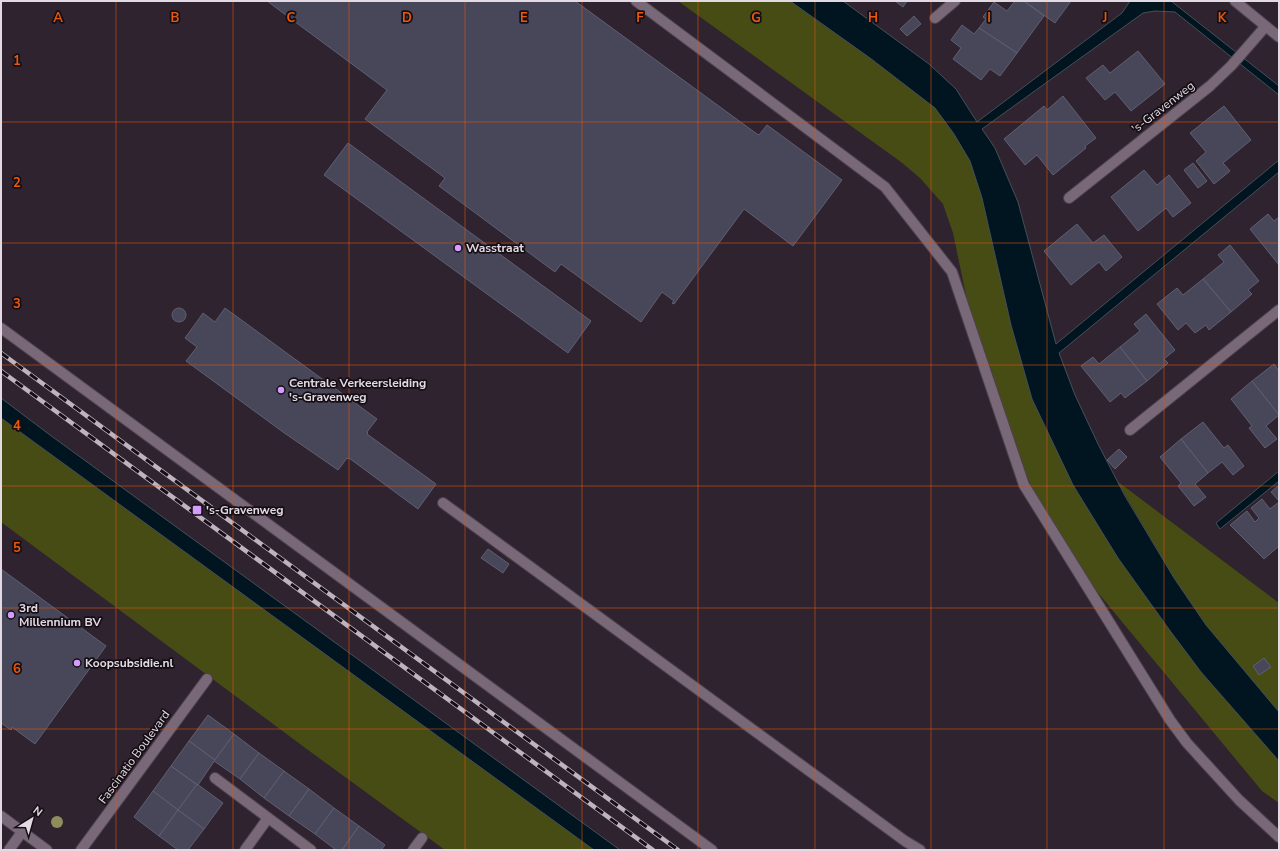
<svg xmlns="http://www.w3.org/2000/svg" width="1280" height="851" viewBox="0 0 1280 851" font-family="'Nunito Sans',sans-serif">
  <rect width="100%" height="100%" fill="#302330"/>
  <!-- green -->
  <g fill="#474c14">
    <path d="M678,1h112l80,57 65,50 19,26 16,27 12,37 29,127 21,74 41,86 45,73 53,74 30,40 78,89v42l-17,-12 -206,-249 -73,-166 -30,-143 -10,-29 -23,-26 -19,-16z"/>
    <path d="M1,418l593,432h-149l-141,-103 -303,-225z"/>
    <path d="M1117,481l162,122v109l-73,-87 -32,-47z"/>
  </g>
  <!-- water -->
  <g fill="#001520" stroke="#44505a">
    <path d="M790,1h53l86,63 27,25 21,33 145,-109 8,-12h41l108,85v9l-104,-83 -20,-1 -12,2 -161,116 13,19 23,54 38,142 223,-184v12l-220,181 16,42 23,49 27,52 49,82 32,47 73,87v49l-78,-89 -30,-40 -53,-74 -45,-73 -41,-86 -21,-74 -29,-127 -12,-37 -16,-27 -19,-26 -65,-50z"/>
    <path d="M1,398l49,37 570,415h-26l-593,-432z"/>
    <path d="M1279,471v10l-59,48 -4,-6z"/>
  </g>
  <!-- building -->
  <g fill="#48475a" stroke="#5f5f73">
    <path d="M267,1h308l182,133 2,1 8,-10 75,55 -49,66 -49,-37 -70,95 -2,-1 2,-2 -12,-9 -21,30 -80,-58 -6,8 -116,-86 6,-8 -80,-59 22,-29z"/>
    <path d="M895,1h12l-4,6z"/>
    <path d="M1015,1h9l20,15 -27,37 -38,-25 7,-9 -3,-2 11,-15 13,9z"/>
    <path d="M1024,1h47l-16,22z"/>
    <path d="M914,16l7,8 -14,12 -7,-7z"/>
    <path d="M962,25l12,9 5,-6 38,25 -17,23 -10,-7 -9,11 -28,-21 8,-11 -10,-8z"/>
    <path d="M1138,51l27,33 -34,27 -16,-19 -10,8 -19,-22 17,-13 7,8z"/>
    <path d="M1063,96l33,42 -11,8 1,2 -33,27 -16,-20 -12,10 -21,-26 40,-33 3,4z"/>
    <path d="M1224,106l27,34 -28,23 7,8 -16,13 -18,-23 10,-9 -16,-19z"/>
    <path d="M348,143l243,178 -23,32 -244,-178z"/>
    <path d="M1193,163l14,18 -9,7 -14,-18z"/>
    <path d="M1144,170l13,15 12,-10 22,28 -18,14 -7,-9 -28,23 -27,-34z"/>
    <path d="M1268,214l6,7 5,-4v48l-29,-36z"/>
    <path d="M1077,224l16,19 11,-8 18,22 -16,14 -7,-9 -28,23 -27,-34z"/>
    <path d="M1230,245l29,36 -11,9 4,4 -21,18 -28,-33 21,-17 -6,-7z"/>
    <path d="M1203,279l28,33 -22,18 -3,-5 -11,8 -9,-10 -8,7 -21,-26 20,-16 6,7z"/>
    <circle cx="179" cy="315" r="7"/>
    <path d="M225,308l152,111 -10,13 1,1 -1,1 69,50 -18,25 -69,-51 -1,1 -1,-1 -9,12 -55,-38 -97,-71 11,-14 -12,-9 11,-15 7,-10 12,9z"/>
    <path d="M1146,314l29,36 -11,9 4,4 -21,18 -27,-34 20,-16 -6,-7z"/>
    <path d="M1120,347l27,34 -22,17 -4,-5 -11,9 -29,-36 12,-9 6,7z"/>
    <path d="M1274,364l5,7v44l-27,-34z"/>
    <path d="M1252,381l27,34 -13,11 11,13 -12,9 -16,-20 3,-2 -21,-27z"/>
    <path d="M1203,422l21,26 4,-3 16,21 -11,9 -11,-13 -14,11 -27,-34z"/>
    <path d="M1181,439l27,34 -13,11 11,13 -12,9 -16,-20 3,-3 -21,-26z"/>
    <path d="M1119,449l8,8 -12,12 -8,-9z"/>
    <path d="M1279,485v16l-8,-9z"/>
    <path d="M1262,499l8,10 9,-7v44l-15,13 -34,-34 17,-14 8,11 4,-4 -8,-10z"/>
    <path d="M488,549l21,15 -6,9 -22,-15z"/>
    <path d="M1,569l105,77 -71,98 -23,-17 -1,3 -10,-7z"/>
    <path d="M1264,658l7,9 -12,8 -6,-9z"/>
    <path d="M208,715l26,19 -19,26 -26,-19z"/>
    <path d="M234,734l25,19 -19,26 -26,-18z"/>
    <path d="M189,741l26,19 -17,25 -27,-19z"/>
    <path d="M259,753l25,18 -20,27 -24,-19z"/>
    <path d="M171,766l26,19 -19,25 -25,-19z"/>
    <path d="M284,771l25,18 -20,27 -25,-18z"/>
    <path d="M197,784l26,19 -19,26 -26,-19z"/>
    <path d="M309,789l25,19 -19,26 -26,-18z"/>
    <path d="M153,791l25,19 -19,26 -25,-19z"/>
    <path d="M334,808l25,18 -17,24h-6l-21,-16z"/>
    <path d="M178,810l26,19 -16,21h-10l-19,-14z"/>
    <path d="M359,826l26,19 -4,5h-39z"/>
  </g>
  <g fill="none" stroke-linecap="round" stroke-linejoin="round">
    <!-- lane casing -->
    <g stroke="#4d414d" stroke-width="12">
      <g id="lane">
        <path d="M636,1l249,186 67,85 72,213 146,235 17,23 52,57 40,37"/>
        <path d="M1,328l711,522"/>
        <path d="M443,503l462,338 15,9"/>
        <path d="M215,778l96,72"/>
        <path d="M81,850l126,-171"/>
        <path d="M245,850l23,-32"/>
        <path d="M413,850l9,-12"/>
      </g>
    </g>
    <!-- street casing -->
    <g stroke="#4d414d" stroke-width="12">
      <g id="street">
        <path d="M1235,1l44,36"/>
        <path d="M935,18l20,-17"/>
        <path d="M1069,198l141,-112 21,-20 34,-39"/>
        <path d="M1130,430l149,-120"/>
        <path d="M9,850l13,-18"/>
      </g>
    </g>
    <!-- secondary casing -->
    <g stroke="#4d414d" stroke-width="12">
      <path id="secondary" d="M1,816l46,34"/>
    </g>
    <!-- lane -->
    <use href="#lane" stroke="#796878" stroke-width="10"/>
    <!-- street -->
    <use href="#street" stroke="#796878" stroke-width="10"/>
    <!-- secondary -->
    <use href="#secondary" stroke="#796878" stroke-width="10"/>
    <!-- rail casing -->
    <g stroke="#beb4be" stroke-width="4.5">
      <g id="rail">
        <path d="M1,353l677,497"/>
        <path d="M1,371l652,479"/>
      </g>
    </g>
    <!-- rail -->
    <use href="#rail" stroke="#150f15" stroke-width="3" stroke-dasharray="9" stroke-linecap="butt"/>
  </g>
  <!-- trees -->
  <circle fill="#8e8e5b" cx="57" cy="822" r="6"/>
  <!-- grid -->
  <path fill="none" stroke="#e8590c" stroke-width="1" stroke-opacity="0.55" d="M116,1v849M233,1v849M349,1v849M465,1v849M582,1v849M698,1v849M815,1v849M931,1v849M1047,1v849M1164,1v849M1,122h1278M1,243h1278M1,365h1278M1,486h1278M1,608h1278M1,729h1278"/>
  <!-- markers -->
  <g fill="#d39cfd" stroke="#150f15" stroke-width="1.5">
    <circle cx="458" cy="248" r="4"/>
    <circle cx="281" cy="390" r="4"/>
    <rect x="192" y="505" width="10" height="10" rx="2"/>
    <circle cx="11" cy="615" r="4"/>
    <circle cx="77" cy="663" r="4"/>
  </g>
  <g text-anchor="middle" dominant-baseline="central" stroke-width="3.5" stroke-linejoin="round" paint-order="stroke">
    <!-- street labels -->
    <g font-size="12" fill="#e2d9e2" stroke="#150f15">
      <text transform="translate(1163 107) rotate(-38)">'s-Gravenweg</text>
      <text transform="translate(134 757) rotate(-54)">Fascinatio Boulevard</text>
    </g>
    <!-- poi labels -->
    <g font-size="12" font-weight="bold" fill="#e2d9e2" stroke="#150f15" text-anchor="start">
      <text x="466" y="248">Wasstraat</text>
      <text x="289" y="383">Centrale Verkeersleiding<tspan x="289" dy="14">'s-Gravenweg</tspan></text>
      <text x="206" y="510">'s-Gravenweg</text>
      <text x="19" y="608">3rd<tspan x="19" dy="14">Millennium BV</tspan></text>
      <text x="85" y="663">Koopsubsidie.nl</text>
    </g>
  </g>
  <g font-size="13" text-anchor="middle" font-weight="bold" fill="#e8590c" stroke="#150f15" stroke-width="3.5" stroke-linejoin="round" paint-order="stroke">
    <text x="58" y="22">A</text>
    <text x="175" y="22">B</text>
    <text x="291" y="22">C</text>
    <text x="407" y="22">D</text>
    <text x="524" y="22">E</text>
    <text x="640" y="22">F</text>
    <text x="756" y="22">G</text>
    <text x="873" y="22">H</text>
    <text x="989" y="22">I</text>
    <text x="1105" y="22">J</text>
    <text x="1222" y="22">K</text>
    <text x="17" y="65">1</text>
    <text x="17" y="187">2</text>
    <text x="17" y="308">3</text>
    <text x="17" y="430">4</text>
    <text x="17" y="552">5</text>
    <text x="17" y="673">6</text>
  </g>
  <!-- border -->
  <rect width="1280" height="851" fill="none" stroke="#e2d9e2" stroke-width="4"/>
  <!-- north arrow -->
  <g transform="translate(32 819) rotate(37)" stroke="#150f15" stroke-width="3" paint-order="stroke">
  <path d="M0-3L7 15L0 10L-7 15Z" fill="#e2d9e2"/>
  <text y="-6" font-size="11" font-weight="bold" text-anchor="middle" fill="#e2d9e2">N</text>
  </g>
</svg>
